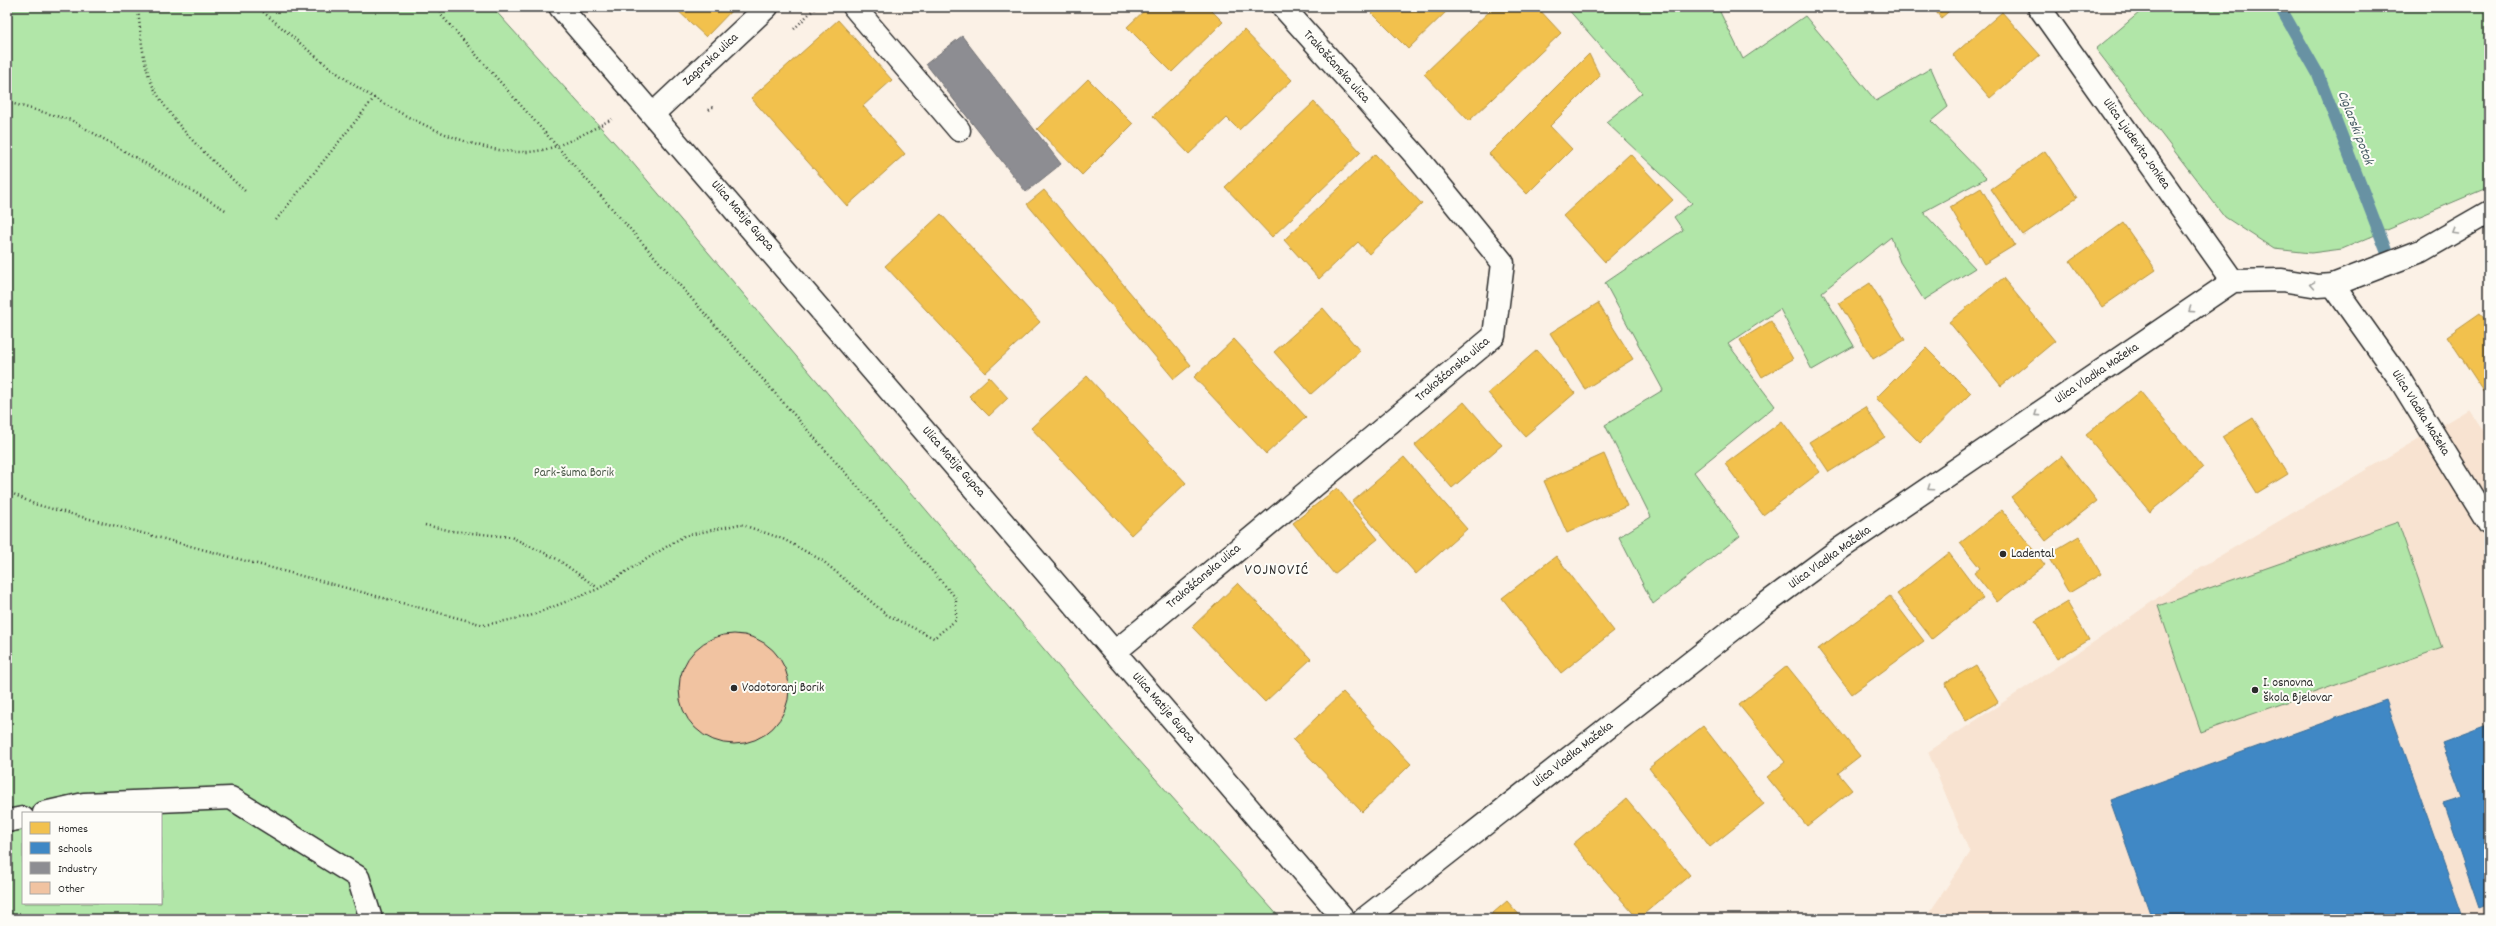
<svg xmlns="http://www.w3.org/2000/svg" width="2496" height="926" viewBox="0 0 2496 926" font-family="Dekko,sans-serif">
  <rect width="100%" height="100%" fill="#fbf1e6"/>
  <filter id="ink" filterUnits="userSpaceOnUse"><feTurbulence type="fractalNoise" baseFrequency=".025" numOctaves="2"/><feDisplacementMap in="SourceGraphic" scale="8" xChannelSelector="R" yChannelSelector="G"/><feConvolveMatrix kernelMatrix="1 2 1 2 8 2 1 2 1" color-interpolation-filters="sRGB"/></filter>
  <g filter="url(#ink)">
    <!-- built -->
    <path fill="#f8e3d1" d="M2469,409l20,30v480h-564l45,-66 -42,-101 187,-124 86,-61z"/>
    <!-- green -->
    <g fill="#b1e6a8" stroke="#6e886a" fill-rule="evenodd">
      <path d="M7,7h485l139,154 489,578 161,180h-1274zM23,813h138v90h-138z"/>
      <path d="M1566,7h160l-6,5 23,47 62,-43 71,85 55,-33 17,39 -17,14 55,57 -63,34 52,56 -51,32 -24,-38 -9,-25 -69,55 32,54 -42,24 -32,-61 -52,35 47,62 -81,66 46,64 -87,68 -34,-67 32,-20 -46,-92 58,-35 -58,-107 78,-53 -9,-13 18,-14 -86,-81 36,-29z"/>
      <path d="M2146,7h343v180l-147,62 -31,4 -37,-4 -49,-32 -129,-168z"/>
      <path d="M2398,522l44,126 -241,84 -43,-126z"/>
    </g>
    <!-- homes -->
    <g fill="#f2c14e" stroke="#b69444">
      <path d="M674,7h61l-29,30z"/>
      <path d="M1148,7h60l15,15 -51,50 -45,-45z"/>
      <path d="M1366,7h85l-43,42z"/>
      <path d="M1494,7h43l24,26 -92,88 -45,-47z"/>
      <path d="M1932,7h22l-13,11z"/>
      <path d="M2002,12l38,43 -50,43 -37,-43z"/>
      <path d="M838,20l54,60 -29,26 42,48 -58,52 -96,-108z"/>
      <path d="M1244,30l48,50 -53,50 -12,-12 -38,36 -36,-38z"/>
      <path d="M1589,54l11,22 -50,50 22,23 -45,45 -38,-40z"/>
      <path d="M1088,79l45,45 -51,51 -45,-46z"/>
      <path d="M1314,102l47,50 -89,85 -47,-50z"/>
      <path d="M2045,151l32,47 -54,37 -32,-46z"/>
      <path d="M1375,154l47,50 -53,50 -11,-12 -39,37 -35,-39z"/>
      <path d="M1630,154l43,46 -68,62 -42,-46z"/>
      <path d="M1981,188l34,57 -31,19 -34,-57z"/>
      <path d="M1044,190l147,175 -17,14 -147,-175z"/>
      <path d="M941,214l99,108 -55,51 -100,-107z"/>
      <path d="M2123,223l33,47 -54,37 -32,-46z"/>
      <path d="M2003,278l52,63 -54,45 -52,-64z"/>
      <path d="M1870,283l35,57 -32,19 -34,-56z"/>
      <path d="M1598,303l35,56 -48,30 -35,-56z"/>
      <path d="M1323,308l37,43 -49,43 -37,-42z"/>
      <path d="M2480,313l9,13v73l-42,-63z"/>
      <path d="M1771,321l22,38 -31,18 -22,-37z"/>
      <path d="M1234,339l72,78 -40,37 -72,-77z"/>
      <path d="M1926,348l45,45 -51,50 -44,-45z"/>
      <path d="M1537,350l38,43 -50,43 -37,-43z"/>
      <path d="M1087,376l99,107 -55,52 -100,-107z"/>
      <path d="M989,377l19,21 -19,18 -20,-20z"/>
      <path d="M2140,391l63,77 -53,44 -64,-77z"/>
      <path d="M1464,402l38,43 -50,43 -37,-43z"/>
      <path d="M1865,407l20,30 -56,35 -20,-30z"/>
      <path d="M2253,418l35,56 -31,19 -35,-56z"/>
      <path d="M1782,421l38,51 -57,43 -38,-51z"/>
      <path d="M1604,454l23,52 -60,27 -23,-52z"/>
      <path d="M2062,456l35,45 -51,40 -35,-44z"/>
      <path d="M1404,457l63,72 -51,45 -64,-72z"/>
      <path d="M1337,488l41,51 -44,35 -41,-51z"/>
      <path d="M2002,510l43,55 -48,37 -23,-29 6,-5 -20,-25z"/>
      <path d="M2079,536l22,38 -32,19 -22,-38z"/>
      <path d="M1949,553l34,45 -51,41 -35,-45z"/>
      <path d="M1556,556l58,75 -53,42 -59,-75z"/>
      <path d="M1238,583l73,76 -46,43 -73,-75z"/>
      <path d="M1890,596l34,45 -72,53 -34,-45z"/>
      <path d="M2067,602l22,38 -32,19 -22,-38z"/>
      <path d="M1976,665l22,37 -32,19 -21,-38z"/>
      <path d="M1787,666l73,90 -22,17 14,17 -45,36 -40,-49 18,-15 -46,-57z"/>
      <path d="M1343,692l68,72 -49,48 -69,-72z"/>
      <path d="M1703,726l61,78 -54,43 -61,-79z"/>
      <path d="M1626,799l64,76 -52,44 -65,-75z"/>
      <path d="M1507,901l16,18h-37z"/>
    </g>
    <!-- schools -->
    <g fill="#3f88c5" stroke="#396c97">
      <path d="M2386,700l77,217 -5,2h-306l-42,-119z"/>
      <path d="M2487,726l2,5v173l-10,4 -36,-105 19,-6 -20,-54z"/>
    </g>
    <!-- industry -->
    <path fill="#8d8d92" stroke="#707073" d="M962,36l99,128 -35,28 -100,-128z"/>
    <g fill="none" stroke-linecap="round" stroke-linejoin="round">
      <!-- stream -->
      <path stroke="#6892a3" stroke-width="12" d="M2280,7l38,67 74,192"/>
    </g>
    <!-- building -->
    <circle fill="#f1c3a1" stroke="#2b2b2b" cx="734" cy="689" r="55"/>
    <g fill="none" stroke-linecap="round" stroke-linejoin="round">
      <!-- minor casing -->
      <g stroke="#2b2b2b" stroke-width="25">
        <g id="minor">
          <path d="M560,7l784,912"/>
          <path d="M854,7l105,123"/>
          <path d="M2039,7l194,274"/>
          <path d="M654,113l113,-106"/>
          <path d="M2333,285l66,93 90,146"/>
          <path d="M1115,652l379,-316 9,-73 -87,-107 -133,-149"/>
          <path d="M44,813l40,-9 147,-6 127,79 13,42"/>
          <path d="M7,821l16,-3"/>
          <path d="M1364,919l395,-310 82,-61 392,-267 49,-1 36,6 15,-1 88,-34 68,-39"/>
        </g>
      </g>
      <!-- path -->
      <g stroke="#2b2b2b" stroke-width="2.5" stroke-dasharray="1 3" stroke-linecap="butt">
        <path d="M138,7c2,23 5,63 17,83 22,40 58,71 91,102"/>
        <path d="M257,7c30,24 58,51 90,73 45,32 134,80 190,71 26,-4 52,-20 75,-32"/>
        <path d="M794,29l22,-22"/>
        <path d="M7,102l64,18 156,91"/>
        <path d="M709,110l5,-4"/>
        <path d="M276,220l99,-123"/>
        <path d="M7,491l27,13 450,121 46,-9 68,-27 86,-53 56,-12 43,15 40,22 64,54 47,23 22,-18v-22l-522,-591"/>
        <path d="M425,525l27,6 59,6 46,22 41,29"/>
      </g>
      <!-- minor -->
      <use href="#minor" stroke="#fdfcf7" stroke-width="22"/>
    </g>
    <!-- one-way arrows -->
    <defs><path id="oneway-chevron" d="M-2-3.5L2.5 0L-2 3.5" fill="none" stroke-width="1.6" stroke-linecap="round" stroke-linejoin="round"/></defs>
    <g stroke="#9e9e9b">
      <use href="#oneway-chevron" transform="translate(2455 232) rotate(149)"/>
      <use href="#oneway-chevron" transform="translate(2312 285) rotate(-170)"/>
      <use href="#oneway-chevron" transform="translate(2191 310) rotate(146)"/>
      <use href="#oneway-chevron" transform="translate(2037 414) rotate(146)"/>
      <use href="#oneway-chevron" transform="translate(1930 488) rotate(146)"/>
    </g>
  </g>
  <!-- markers -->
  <g fill="#2b2b2b" stroke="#fdfcf7" stroke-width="1.5">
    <circle cx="2003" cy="554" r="4"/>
    <circle cx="734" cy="688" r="4"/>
    <circle cx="2255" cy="690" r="4"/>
  </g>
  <g text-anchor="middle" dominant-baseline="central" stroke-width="4" stroke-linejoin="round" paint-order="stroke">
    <!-- street labels -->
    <g font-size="13" fill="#2b2b2b" stroke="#fdfcf7">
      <text transform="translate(711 60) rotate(-43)">Zagorska ulica</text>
      <text transform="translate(1336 67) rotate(48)">Trakošćanska ulica</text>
      <text transform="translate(2136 144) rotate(55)">Ulica Ljudevita Jonkea</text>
      <text transform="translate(742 216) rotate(49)">Ulica Matije Gupca</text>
      <text transform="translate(1453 370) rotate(-40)">Trakošćanska ulica</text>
      <text transform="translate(2097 374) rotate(-34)">Ulica Vladka Mačeka</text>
      <text transform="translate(2420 413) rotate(58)">Ulica Vladka Mačeka</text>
      <text transform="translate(953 462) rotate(49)">Ulica Matije Gupca</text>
      <text transform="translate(1830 558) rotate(-36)">Ulica Vladka Mačeka</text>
      <text transform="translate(1204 577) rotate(-40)">Trakošćanska ulica</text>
      <text transform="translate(1163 708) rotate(49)">Ulica Matije Gupca</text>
      <text transform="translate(1573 755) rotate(-38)">Ulica Vladka Mačeka</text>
    </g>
    <!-- park labels -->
    <g font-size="13" fill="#4c5a4a" stroke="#fdfcf7">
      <text x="574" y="473">Park-šuma Borik</text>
    </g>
    <!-- poi labels -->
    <g font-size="13" fill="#2b2b2b" stroke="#fdfcf7" text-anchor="start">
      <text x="2011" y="554">Ladental</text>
      <text x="2263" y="683">I. osnovna<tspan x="2263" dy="15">škola Bjelovar</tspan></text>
      <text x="742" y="688">Vodotoranj Borik</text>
    </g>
    <!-- water labels -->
    <g font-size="14" font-style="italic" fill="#4a5f67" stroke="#fdfcf7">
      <text transform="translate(2355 128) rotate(69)">Ciglarski potok</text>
    </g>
    <!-- quarter labels -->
    <g font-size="15" letter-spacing="1" fill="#2b2b2b" stroke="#fdfcf7">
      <text x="1277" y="571">VOJNOVIĆ</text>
    </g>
  </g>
  <!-- margin -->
  <rect width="2496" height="926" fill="none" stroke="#fdfcf7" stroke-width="24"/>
  <rect x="12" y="12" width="2472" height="902" fill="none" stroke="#2b2b2b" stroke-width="1.5" filter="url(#ink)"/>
  <!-- legend -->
  <rect x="22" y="812" width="140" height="92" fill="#fdfcf7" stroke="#a9a8a5"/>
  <rect x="30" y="822" width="20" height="12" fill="#f2c14e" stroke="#a9a8a5"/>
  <text x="58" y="832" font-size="12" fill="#2b2b2b">Homes</text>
  <rect x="30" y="842" width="20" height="12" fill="#3f88c5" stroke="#a9a8a5"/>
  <text x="58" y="852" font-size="12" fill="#2b2b2b">Schools</text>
  <rect x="30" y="862" width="20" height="12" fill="#8d8d92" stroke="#a9a8a5"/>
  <text x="58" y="872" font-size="12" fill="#2b2b2b">Industry</text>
  <rect x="30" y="882" width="20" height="12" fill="#f1c3a1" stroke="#a9a8a5"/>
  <text x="58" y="892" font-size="12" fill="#2b2b2b">Other</text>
</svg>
